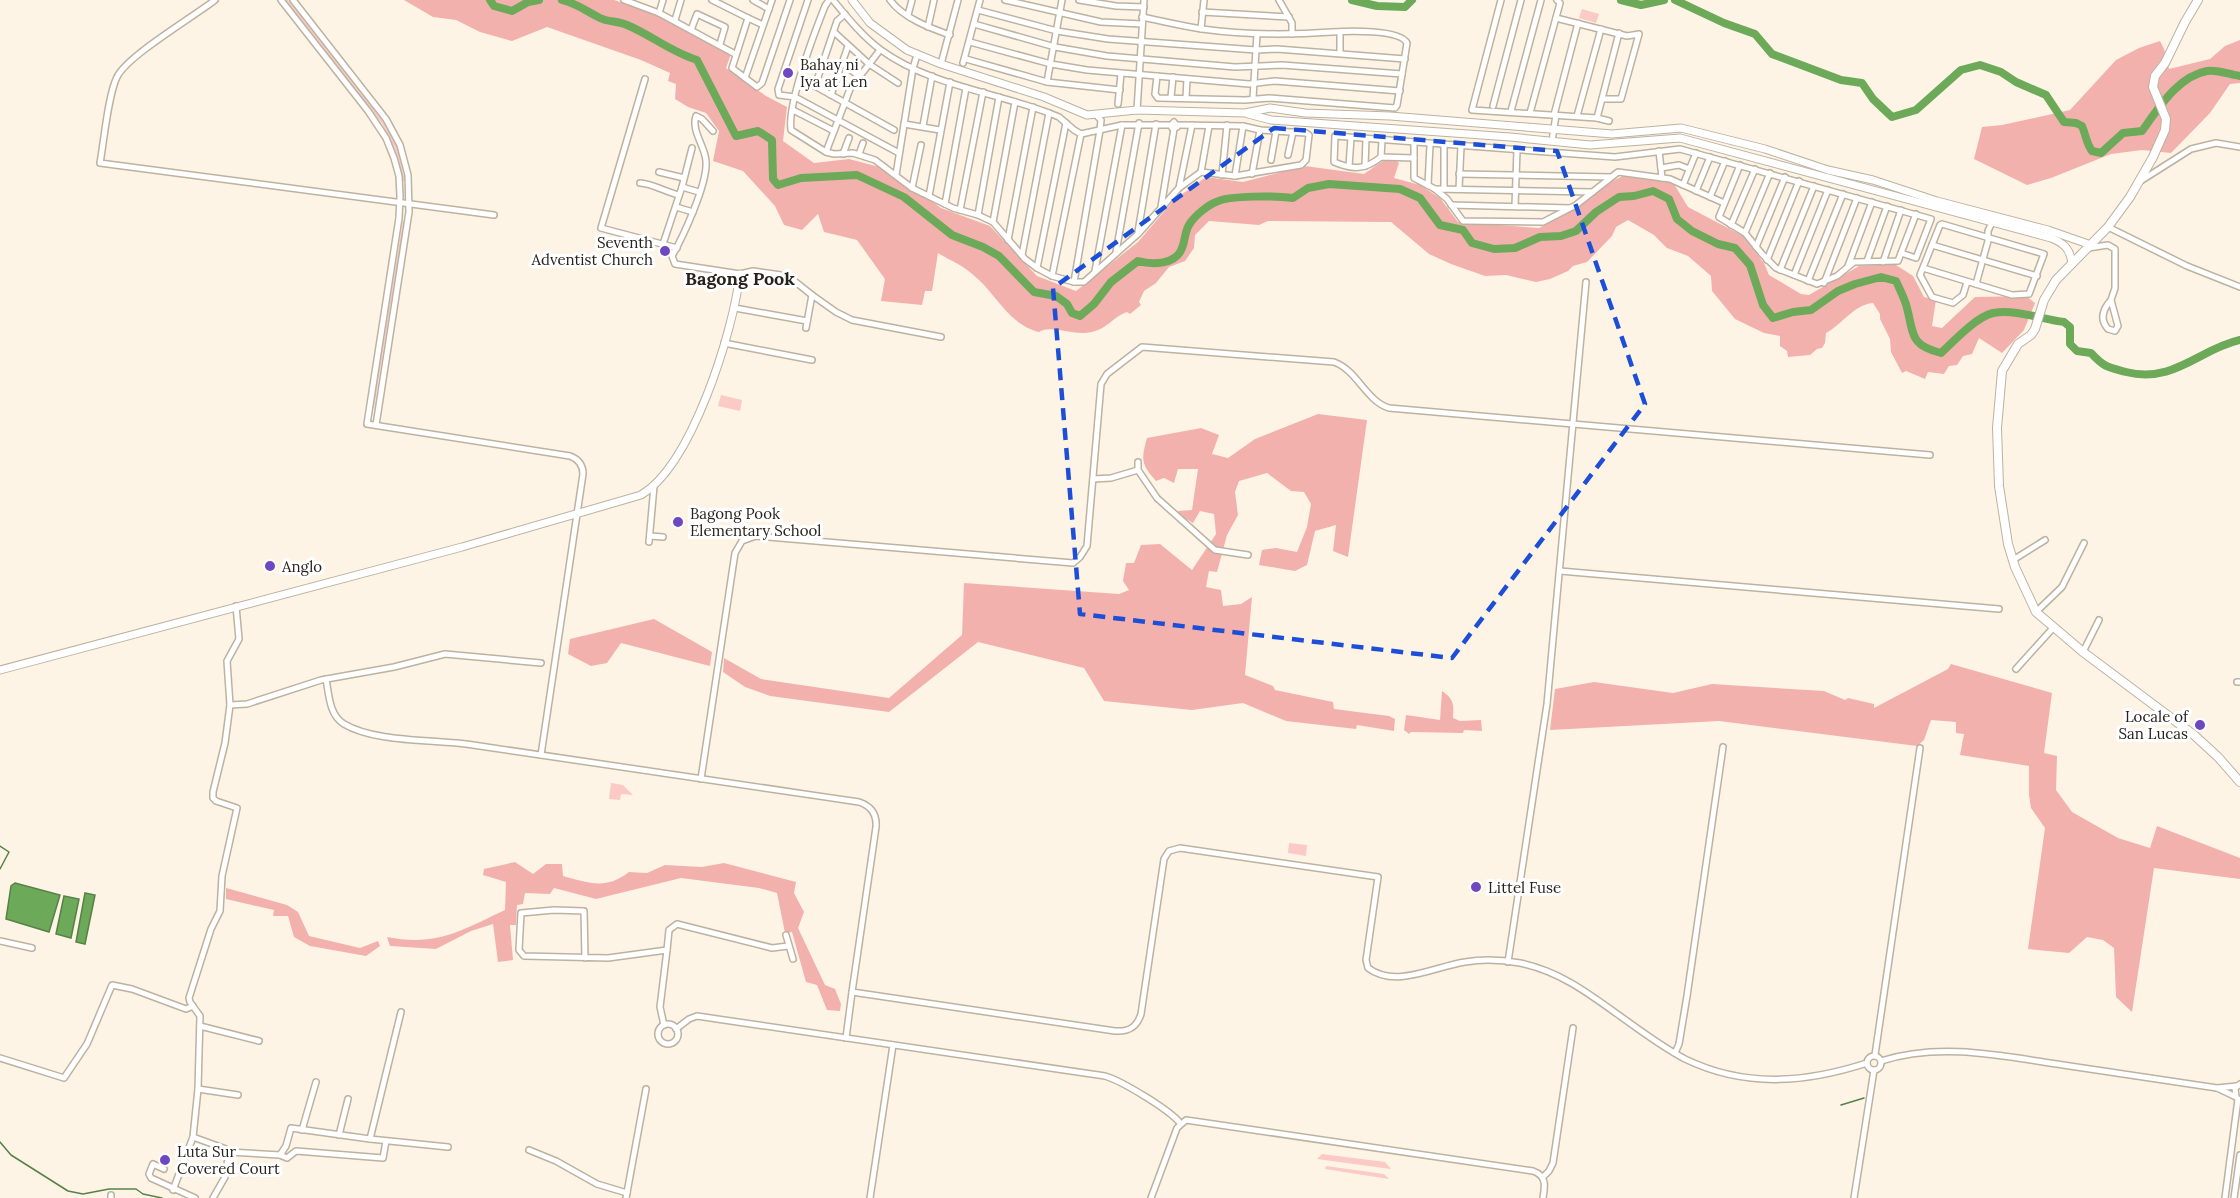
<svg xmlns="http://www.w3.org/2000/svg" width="2240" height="1198" viewBox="0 0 2240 1198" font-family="Lora,serif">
  <rect width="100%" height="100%" fill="#fef4e5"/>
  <!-- green -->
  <g fill="#fbc9c6">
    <path d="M285,0h3l96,123 14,26 7,32h-2l-8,-31 -13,-26z"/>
    <path d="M1582,9l17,5 -3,9 -17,-5z"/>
    <path d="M403,220l1,2 -30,187 -1,-2z"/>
    <path d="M721,395l21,5 -2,11 -22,-5z"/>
    <path d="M611,783l12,2 10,10 -12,-1 -1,6 -11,-1z"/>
    <path d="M1289,843l18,2 -1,11 -18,-3z"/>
    <path d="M1322,1154l63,8 6,7 -74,-10z"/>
    <path d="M1326,1166l58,8 5,5 -64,-10z"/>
  </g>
  <!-- forest -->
  <g fill="#f3b1ae">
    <path d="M404,0h210l45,15 72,39 -5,14 40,28 21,11 -4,34 31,22 35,-4 38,10 54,39 49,18 47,50 39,15 62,-49 36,-42 32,-23 37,5 62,-16 59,8 20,-14 13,1 2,2 -5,15 26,7 20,13 18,24 81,6 36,-19 31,-25 19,-9 44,6 5,3 14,23 55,29 21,27 5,12 32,19 8,1 50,-29 16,-1h21l17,11 11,21 12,3 -4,26 10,2 33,-31 51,-1 9,7 -11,27 -22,23 -23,-15 -7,16 -9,2 -6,9 -8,1 -5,8 -16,-2 -3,7 -19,-8 -4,2 -11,-21 -1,-13 -10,-20v-5l-7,-11c-20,2 -30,21 -47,30l-1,10 -3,5 -5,1 -7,6 -22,2 -1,-6 -7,-5v-10l-16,-3 -29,-14 -23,-28 -1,-15 -23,-20 -21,-8 -13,-13 -26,-15 -12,7 -4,9 -25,26 -14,4 -5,5 -18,8 -14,3 -30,-7 -21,1 -34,-12 -22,-10 -38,-32 -123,-1 -9,4 -50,-4 -14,14 -1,13 -9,13 -16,6 -13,16 -12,8 -5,11 2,3 -11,9 -3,-2c-17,6 -19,19 -42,21 -15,1 -35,-8 -46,-1 -31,-7 -44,-41 -68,-59 -9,-8 -22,-13 -33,-20l-6,38h-7l-3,14 -41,-4 4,-22 -28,-39 -33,-8 -6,-18 -16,16 -18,-5 -9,-19 -32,-35 -30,-10 6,-30 -13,-18 -18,-6 -13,-8 1,-15 -8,-3 2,-8 -29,-13 -94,-33 -35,14 -32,-9 -24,-12 -23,-3z"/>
    <path d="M2240,40v43l-10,1 -20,29 -39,40 -29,-3 -31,4 -60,24 -24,7 -53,-26 8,-32 20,-2 68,-15 46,-50 23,-12 21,-7 4,8 5,20 41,-10 15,-13z"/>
    <path d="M1318,414l49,6 -19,137 -15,-6 3,-26 -21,6 -8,34 -12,6 -36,-6 3,-15 14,-2 21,4 10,-25 4,-23 -7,-12 -13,-1 -24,-18 -28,8 -4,11 3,23 -11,20 -10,37 -8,-1 -3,16 15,3 2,16 18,-2 11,-7 -7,78 28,11 2,4 58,12 1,7 55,7 6,3 -1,12 -37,-6 -1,4 -70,-8 -43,-18 -51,7 -88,-9 -20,-33 -106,-26 -89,70 -119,-16 -25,-9 -22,-15 1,-14 37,21 128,19 73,-63 2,-52 155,11 10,-4 -6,-9 3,-18h8l7,-18 19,-1 32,26 24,-36 -2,-20 -14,-3 -7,12 -15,-9v-3l14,-1 6,-41h-20l-4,14 -10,-5 -8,3c-15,-17 -15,-21 -9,-43l54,-10 18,7 -7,19 16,4 27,-19z"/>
    <path d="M654,619l58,33 -2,14 -89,-23 -14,20 -16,3 -23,-12 2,-15z"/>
    <path d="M1951,664l101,29 -8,60 13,3 -1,34 16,22 46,26 32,10 7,-22 83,32v21l-86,-11 -22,144 -16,-15 -2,-49 -11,-8 -16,-3 -18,16 -41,-4 17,-121 -14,-20 -2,-13v-29l-69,-11 4,-21 -8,-1v-11l-25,-2 -7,20 -7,6 -198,-25 -169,9 5,-41 39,-7 79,11 39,-9 112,7 21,9 3,-2 26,6v4l74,-39z"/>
    <path d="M1442,691c12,8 12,14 11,27l7,3 21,-1 1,11 -18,-1 -1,3 -52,-1 -2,2 -5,-4 2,-15 34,5z"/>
    <path d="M515,862l18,12 13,-10h16l1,12c26,7 43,14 66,-4l18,1 18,-8 37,2 22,-4 72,19 -2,11 10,19 -6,16 27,57 10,4 6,15 -1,7 -13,-1 -10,-25 -11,-3 -14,-50 -7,1 -8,-40 -18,-5 -78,-10 -85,21 -42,-11 -4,6 -25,-1 -2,11 -6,1 -1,20h-6l3,35 -15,2 -5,-38 -22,7 -35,18 -46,-3 -3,-9c50,10 75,-7 118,-27l1,-28 -23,-7 1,-6z"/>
    <path d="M226,888l61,17 11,7 11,24 51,12 18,-7 2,5 -14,10 -56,-10 -16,-9 -6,-21h-15l1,-6 -48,-11z"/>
  </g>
  <!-- water -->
  <g fill="#6ca959" stroke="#578147" stroke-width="1.5">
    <path d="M15,883l45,12 -11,37 -43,-13 5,-33z"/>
    <path d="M85,893l10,2 -10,49 -9,-2z"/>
    <path d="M64,896l15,3 -8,39 -15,-4z"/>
  </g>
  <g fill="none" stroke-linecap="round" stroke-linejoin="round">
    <!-- stream -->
    <g stroke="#578147" stroke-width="1.5">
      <path d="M0,846l9,6 -9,17"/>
      <path d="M1841,1105l23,-7"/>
      <path d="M0,1142l11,13 57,36 15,3 26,-5h27l7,5 19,4"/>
    </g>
    <!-- river -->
    <g stroke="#6ca959" stroke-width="8">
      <path d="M490,0l4,6 18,5 16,-9 11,-2"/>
      <path d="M562,0c18,5 22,10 38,18 8,4 18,3 27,7 24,10 44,27 70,35l39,76 22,-5 14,9 1,39 5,6 23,-7 56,-3 47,22 48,38 31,12 16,9 35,36 22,4 11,8 5,9 8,3 14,-12 17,-22 27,-21c14,4 38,4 44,-13 4,-9 2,-18 9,-26 5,-7 17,-17 25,-20 13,-7 62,-6 77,-4l15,-10 21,-4 71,5 20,9 20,27 23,5 9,13 22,6 21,-1 25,-11 21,-1 15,-5 20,-19 23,-15 15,-1 19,-5 16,8 8,20 15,12 26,13 17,4 15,17 13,40 10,13 20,-6 18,-2 27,-19 17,-7 26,-7 15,4c4,9 9,18 11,27 7,27 3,37 34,45 13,-12 35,-36 52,-40 23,-4 48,6 71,9l6,5v17l7,7 14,2c13,14 16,14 35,19 48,12 73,-23 114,-32"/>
      <path d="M1352,0l25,6 28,1 7,-7"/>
      <path d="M1621,0l20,5 23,-5"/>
      <path d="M1675,0l49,23 31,11 17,20 69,26 21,3 11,16 19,18 24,-7 45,-40 19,-5 21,7 15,10 30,13 18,27 12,1 6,3c4,9 4,17 10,25l9,2 22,-20 19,-2c16,-22 36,-55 65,-60 10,-2 24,4 33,5"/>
    </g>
    <!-- minor casing -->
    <g stroke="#bdb2a0" stroke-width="8">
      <g id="minor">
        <path d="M215,0c-22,17 -88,56 -98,77 -9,18 -13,64 -17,86l394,52"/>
        <path d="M281,0l87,111 18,27 8,20 5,18 1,20 -1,22 -32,206 203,32c8,3 13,9 13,18l-42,281"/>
        <path d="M293,0l93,119 14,26 8,30 1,37 -33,213"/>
        <path d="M624,0l35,13 76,41"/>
        <path d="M712,0l36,18 -16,50 25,19 5,-4 28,-83"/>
        <path d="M753,0l16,9"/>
        <path d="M808,0l-30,89 1,6 16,2 104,56"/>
        <path d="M829,0l-4,6c-11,28 -38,97 -34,124l35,22 8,2 19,-1 22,7 37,28 41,20 25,7 15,7 32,37 12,9 15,8 22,6h10l54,-48 41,-46 22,-16 34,4 66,-11 5,-5 3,-25 -3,-2 -46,-3 -17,-4 -66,-1"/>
        <path d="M833,0c14,17 30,37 48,50 48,35 113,42 168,63l10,4 15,13 7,4 41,-9h49l3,-3 3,5 -5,1 -1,-3"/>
        <path d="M890,0c13,18 40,28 60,35"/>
        <path d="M1005,0l96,22 41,2"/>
        <path d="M1079,0l37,6 28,1"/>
        <path d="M1279,0l13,23v11"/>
        <path d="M1501,0l-29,110 125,8 12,3"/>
        <path d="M978,10l79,21 51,8 148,11 21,-1 128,10"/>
        <path d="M1202,12l87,5"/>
        <path d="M659,13l4,-13"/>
        <path d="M908,15l4,-15"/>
        <path d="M1142,17c20,4 40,9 60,12 43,6 86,6 130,3 15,-1 68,-3 75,11l-10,62 -2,3 -126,-10 -24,2 -87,-2 -3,-4 2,-18"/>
        <path d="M748,18l15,7"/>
        <path d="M1556,18l71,18 12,-2 -18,65h-19"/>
        <path d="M675,20l6,-20"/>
        <path d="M974,24l81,23 52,9 128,11 47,-2 120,9"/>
        <path d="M928,27l6,-27"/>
        <path d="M1201,29l3,-29"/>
        <path d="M691,30l6,-16 28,13 -5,17"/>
        <path d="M834,32l35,32 29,19"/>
        <path d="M1340,32v21"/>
        <path d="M970,42l81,22 36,6 162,14 26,-3 125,10"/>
        <path d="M966,59l81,23 73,8"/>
        <path d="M842,63l18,14"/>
        <path d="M963,63l17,-63"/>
        <path d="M941,64l17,-64"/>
        <path d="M745,78l27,-78"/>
        <path d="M645,79l-44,149 76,20"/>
        <path d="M800,81l15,5 79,44"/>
        <path d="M1047,82l15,-82"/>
        <path d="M815,86l22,-65 8,-7"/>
        <path d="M831,95l17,-49"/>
        <path d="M1171,97l2,-20"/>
        <path d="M1186,98l1,-19"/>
        <path d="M1253,98l4,-64"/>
        <path d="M1118,104l3,-30"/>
        <path d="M1493,106l28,-106"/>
        <path d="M793,110l41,21"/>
        <path d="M1137,110l7,-110"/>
        <path d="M1511,111l30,-111"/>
        <path d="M1530,113l30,-110 -3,-3"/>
        <path d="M1554,115l24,-92"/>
        <path d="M1577,116l24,-87"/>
        <path d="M1597,118l22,-85"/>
        <path d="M904,124l36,6"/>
        <path d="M923,126l9,-50"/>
        <path d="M713,131l-11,-12 -6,-3c-5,15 9,30 10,45 2,22 -23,76 -34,95l3,8 65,10 13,-3 35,5 24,19"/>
        <path d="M1552,141l4,-26"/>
        <path d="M1414,142v36l21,11 12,10 16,22 80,1 33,-17 42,-33 52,7 54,24"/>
        <path d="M1659,151l3,27"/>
        <path d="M826,152l24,-63 30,-39"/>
        <path d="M843,154l6,-16"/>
        <path d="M859,154l4,-11"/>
        <path d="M1288,155l5,-23"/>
        <path d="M1381,157l1,-17"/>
        <path d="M1414,158l-33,-1c-16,13 -28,13 -47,5l1,-26 280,21 65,-8 251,70 -15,39 -15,-5"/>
        <path d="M1271,160l5,-29"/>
        <path d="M1740,165l-21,52 26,16 17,21 14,14 41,16 20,-8 17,-14 44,-1 18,-47"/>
        <path d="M1349,166l2,-28"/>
        <path d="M1365,166l1,-27"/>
        <path d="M1661,168l18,-3 10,4"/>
        <path d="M659,172l25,6"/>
        <path d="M1201,172l8,-46"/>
        <path d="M1252,174l8,-44"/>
        <path d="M1459,174l152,3"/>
        <path d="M896,175l17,-107 4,-13"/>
        <path d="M1222,175l5,-50"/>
        <path d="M1235,176l8,-50"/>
        <path d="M2139,182l52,-33 25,-6 24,4"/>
        <path d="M640,183c11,0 28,10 39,12"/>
        <path d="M1428,185l2,-40"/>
        <path d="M1683,185l13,-32"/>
        <path d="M682,187l17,5"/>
        <path d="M912,188l9,-43"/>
        <path d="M1179,188l13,-63"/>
        <path d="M1435,189l158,3"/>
        <path d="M1444,189v-44"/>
        <path d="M1459,189l2,-43"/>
        <path d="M1696,191l14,-34"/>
        <path d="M929,196l21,-114"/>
        <path d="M1710,197l15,-36"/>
        <path d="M945,204l21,-116"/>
        <path d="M1451,205l119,3"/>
        <path d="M1515,206l2,-56"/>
        <path d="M676,207l17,5"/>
        <path d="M1161,207l13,-78"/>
        <path d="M960,210l23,-118"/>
        <path d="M978,215l21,-118"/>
        <path d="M993,222l22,-120"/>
        <path d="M1731,225l24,-56"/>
        <path d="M2108,227l79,39 53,21"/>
        <path d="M1138,232l18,-108"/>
        <path d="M1745,233l25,-60"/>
        <path d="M1008,240l25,-133"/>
        <path d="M663,244l19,-57 10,-39"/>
        <path d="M1932,245l105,31"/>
        <path d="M1756,247l29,-70"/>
        <path d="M2088,248l20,-3 7,4v39l-4,12 7,26 -3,5 -7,-2c-9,-10 -5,-20 3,-29"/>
        <path d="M1116,252l23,-129"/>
        <path d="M1022,255l27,-142"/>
        <path d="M1767,260l32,-79"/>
        <path d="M1867,261l20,-55"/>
        <path d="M1883,262l18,-52"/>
        <path d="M1848,266l24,-64"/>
        <path d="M1037,268l29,-145"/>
        <path d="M1923,268l89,27 17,-1 15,-40 -102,-30 -2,1 -20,50 12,22 21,6 10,-8 4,-13"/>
        <path d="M1780,270l34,-84"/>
        <path d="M1095,271l27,-146"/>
        <path d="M1794,275l34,-85"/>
        <path d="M1052,276l29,-142"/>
        <path d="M1808,281l35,-87"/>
        <path d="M1074,282l26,-152 1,-10 -4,-4"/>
        <path d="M1824,283l33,-85"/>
        <path d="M1976,284l12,-43v-10l5,-11"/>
        <path d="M735,308l72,13"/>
        <path d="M806,328l6,-33 24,17 16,8 89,17"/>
        <path d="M724,343l88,17"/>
        <path d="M1138,462v8l19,28 58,52 33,5"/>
        <path d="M1093,479l18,-1 27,-8"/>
        <path d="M650,536l13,1"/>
        <path d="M649,542l5,-56"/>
        <path d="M2013,560l32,-20"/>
        <path d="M1560,571l439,38"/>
        <path d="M2036,612l26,-25 22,-44"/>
        <path d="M2083,652l16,-32"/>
        <path d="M2016,669l37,-41"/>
        <path d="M326,679c3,15 3,36 18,45 32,19 91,15 129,21 128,18 257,38 386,57 12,4 18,12 17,25l-24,165 263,39c14,1 22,-4 26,-17l23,-155 5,-8 11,-3 198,29 -12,83 2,8c28,21 68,-2 97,-6 18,-3 38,-2 55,1 39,8 68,30 100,53 21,15 42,31 65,43 60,29 120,24 182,4"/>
        <path d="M2237,682h3"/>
        <path d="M230,705l17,-1 74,-24 73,-13 51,-13 96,9"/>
        <path d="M701,779l34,-226 7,-12 14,-5 317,27 7,-6 7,-11 14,-162 6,-10 35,-27 192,15c23,8 32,39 55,46l541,47"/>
        <path d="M786,935l7,24"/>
        <path d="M0,941l32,7"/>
        <path d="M667,950l2,-20 8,-6 95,24 16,-2"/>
        <path d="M585,958l-1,-47 -30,-1 -33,3 -2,37 5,6 84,2 59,-8 -7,57 4,18"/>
        <path d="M1508,962l39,-258 39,-422"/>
        <circle cx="668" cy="1034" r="10"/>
        <path d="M200,1026l59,15"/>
        <path d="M676,1029l13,-10 8,-3 408,60c17,5 65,34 75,47"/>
        <path d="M846,1038l6,-46"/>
        <path d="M1675,1053l4,-9 8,-48 36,-249"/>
        <path d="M1875,1055l45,-307"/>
        <circle cx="1874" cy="1063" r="7"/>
        <path d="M0,1058l64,20 23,-34 25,-59 20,4 54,20 7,-3"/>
        <path d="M1881,1061c60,-19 121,-5 182,4 51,8 103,15 154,23l19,9"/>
        <path d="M2217,1088l20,-2"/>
        <path d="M198,1089l40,6"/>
        <path d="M2236,1097l-1,-9 5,-4"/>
        <path d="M302,1130l14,-48"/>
        <path d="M339,1135l9,-36"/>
        <path d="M193,1137l33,12 3,3 -4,25 -12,21"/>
        <path d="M370,1139l78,8"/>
        <path d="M529,1150l27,11 41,23 30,9"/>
        <path d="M229,1152l51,3 7,3 9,-7 87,7 3,-17"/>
        <path d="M280,1155l6,-9 5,-18 79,11 31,-127"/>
        <path d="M164,1169l-11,-5 -4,10 2,4 44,20"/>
        <path d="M1543,1177l6,-6 4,-8 20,-135"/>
        <path d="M173,1190l20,-53 5,-48 2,-73 -10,-14 -1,-4 22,-69 9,-18 2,-35 15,-68 -21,-7 -3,-3v-6l12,-49 5,-38 -3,-44 12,-22 -3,-33"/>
        <path d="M111,1198v-3"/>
        <path d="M626,1198l20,-109"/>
        <path d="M870,1198l23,-153"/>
        <path d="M1151,1198l26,-70 9,-8 347,51c14,5 12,15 10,27"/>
        <path d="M1854,1198l20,-128"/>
        <path d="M2225,1198l13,-99"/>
        <path d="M2234,1198l6,-43"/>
      </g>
    </g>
    <!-- tertiary casing -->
    <g stroke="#bdb2a0" stroke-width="9">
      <g id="tertiary">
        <path d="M852,0l18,23 37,27 34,14 103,33 43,18 50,-5 108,3 25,-5 35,5 85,3 222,18 69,-6 84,21 63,21 45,10 64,21 111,29 43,15"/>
        <path d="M1248,114l23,6 239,17 80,8 90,-7 371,100c13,5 19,11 21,25"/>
        <path d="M0,670l462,-123 179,-52c51,-30 92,-163 99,-221"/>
      </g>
    </g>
    <!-- secondary casing -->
    <g stroke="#bdb2a0" stroke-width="10">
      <path id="secondary" d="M2198,0l-13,22 -20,41 -10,13 -2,11 13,32 -1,11 -12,27 -23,40 -22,30 -52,53 -12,20 -9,29 -4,6 -13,9 -16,27 -5,57 2,58 9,58 7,23 21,45 47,40 111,83 24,22 22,25"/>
    </g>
    <!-- minor -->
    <use href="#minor" stroke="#fff" stroke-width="5"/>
    <!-- tertiary -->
    <use href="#tertiary" stroke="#fff" stroke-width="7"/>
    <!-- secondary -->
    <use href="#secondary" stroke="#fff" stroke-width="8"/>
  </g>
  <!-- marked area -->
  <path fill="none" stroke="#1d4ed8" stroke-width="4.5" stroke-dasharray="12 8" stroke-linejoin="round" d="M1274,128l283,23 88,253 -193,254 -372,-44 -27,-326z"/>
  <!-- markers -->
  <g fill="#6e48c0" stroke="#fff" stroke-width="2">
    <circle cx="788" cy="73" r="6"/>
    <circle cx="665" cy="251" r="6"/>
    <circle cx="678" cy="522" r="6"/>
    <circle cx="270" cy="566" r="6"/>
    <circle cx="2200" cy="725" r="6"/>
    <circle cx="1476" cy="887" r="6"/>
    <circle cx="165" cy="1160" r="6"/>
  </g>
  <g text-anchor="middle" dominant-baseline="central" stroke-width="6" stroke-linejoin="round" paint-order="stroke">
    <!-- poi labels -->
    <g font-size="15" fill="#27231c" stroke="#fff" text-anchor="start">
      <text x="800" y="64">Bahay ni<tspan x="800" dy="17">Iya at Len</tspan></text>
      <text x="653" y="242" text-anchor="end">Seventh<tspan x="653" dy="17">Adventist Church</tspan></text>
      <text x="690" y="513">Bagong Pook<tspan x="690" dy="17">Elementary School</tspan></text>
      <text x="282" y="566">Anglo</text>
      <text x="2188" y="716" text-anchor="end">Locale of<tspan x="2188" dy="17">San Lucas</tspan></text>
      <text x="1488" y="887">Littel Fuse</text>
      <text x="177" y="1151">Luta Sur<tspan x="177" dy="17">Covered Court</tspan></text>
    </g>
    <!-- quarter labels -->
    <g font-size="18" font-weight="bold" fill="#27231c" stroke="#fff">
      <text x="740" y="278">Bagong Pook</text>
    </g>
  </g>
</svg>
